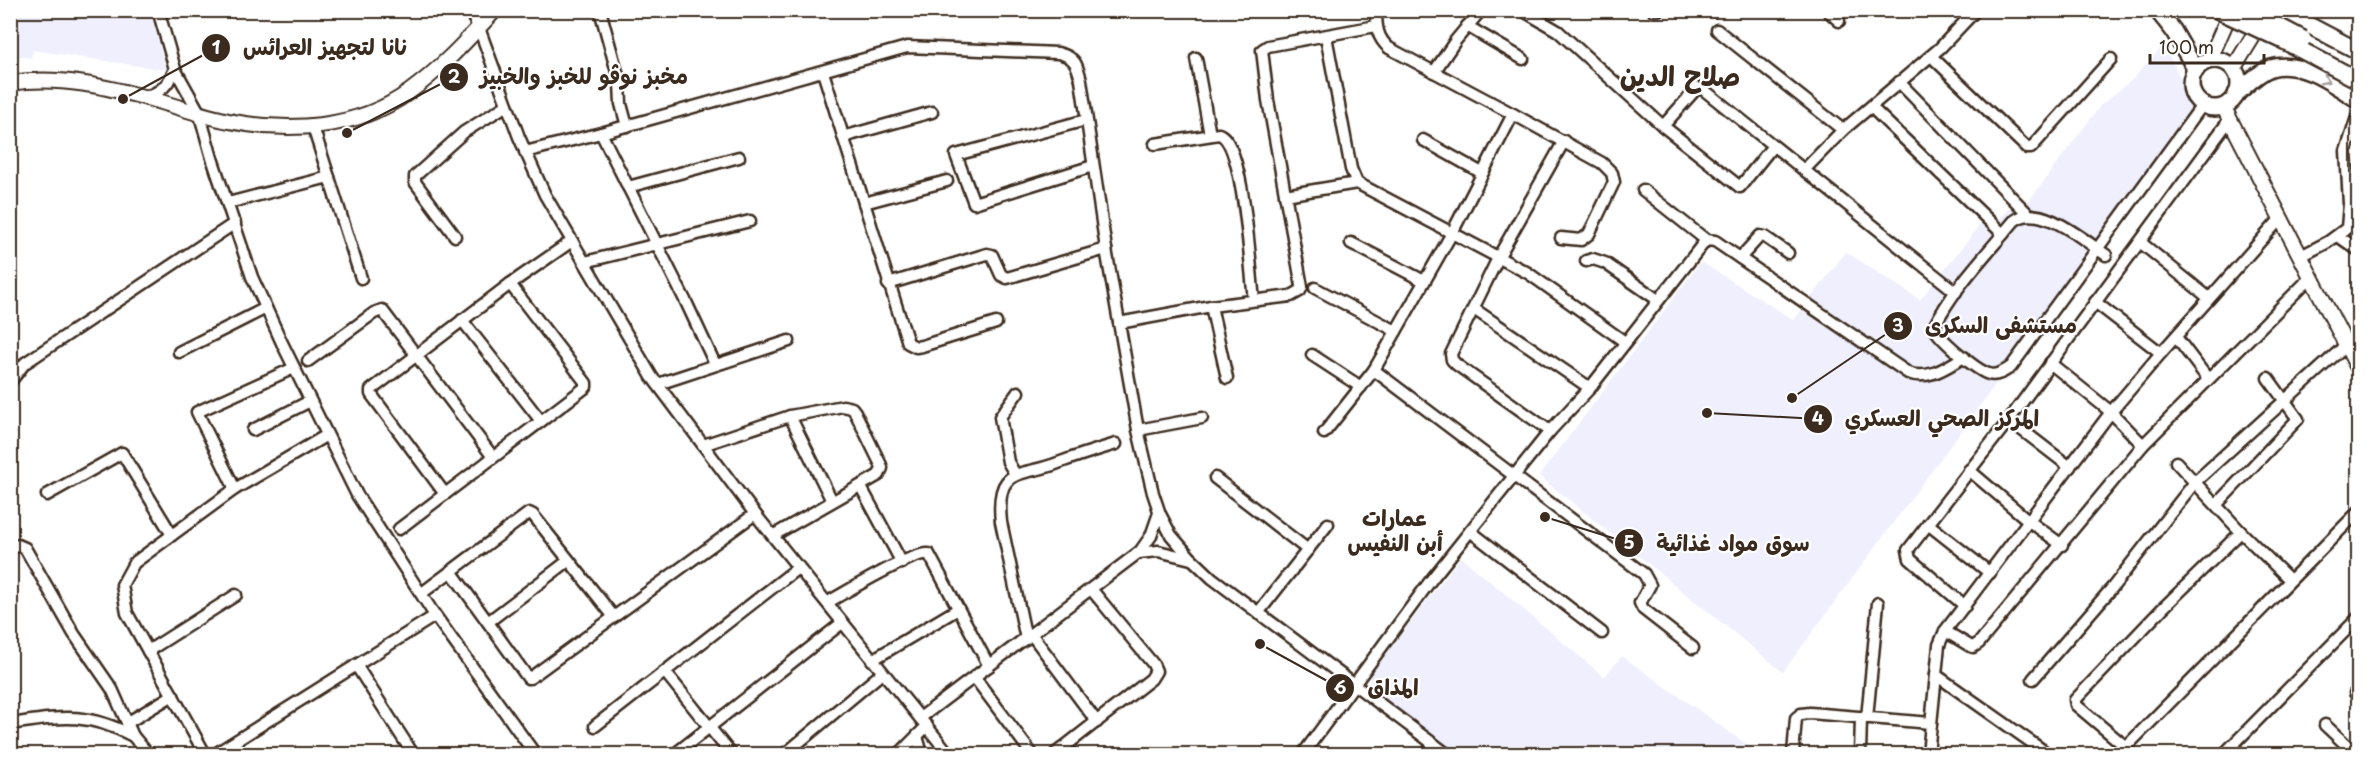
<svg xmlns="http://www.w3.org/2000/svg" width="2369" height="765" viewBox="0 0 2369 765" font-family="'Playpen Sans','Playpen Sans Arabic',sans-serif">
  <rect width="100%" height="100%" fill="#fff"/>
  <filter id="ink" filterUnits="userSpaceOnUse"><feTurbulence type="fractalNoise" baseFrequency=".0167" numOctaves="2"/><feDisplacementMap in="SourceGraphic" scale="12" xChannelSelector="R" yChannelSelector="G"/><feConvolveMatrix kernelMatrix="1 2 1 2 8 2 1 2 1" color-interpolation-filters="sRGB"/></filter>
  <g filter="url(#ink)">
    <!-- built -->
    <g fill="#efeffe">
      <path d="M10,11h140l16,59 -133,-20 -2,8 -20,-3z"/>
      <path d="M2164,45l23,47 6,25 -410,555 -244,-196 162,-214 93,58 52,-68 74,48 65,-81 7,9 19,-22 18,-5 72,-96 32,-26z"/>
      <path d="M1461,557l143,120 18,-21 127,90 -7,8h-287l-82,-62 -4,-16z"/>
    </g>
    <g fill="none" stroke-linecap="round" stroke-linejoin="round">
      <!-- minor casing -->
      <g stroke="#3b2a1e" stroke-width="15">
        <g id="minor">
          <path d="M158,10l17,59 24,43 13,46 40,119 30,66 75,152 77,119 101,140"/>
          <path d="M469,10l10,18 40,109 26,58 107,182 103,137 194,240"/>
          <path d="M600,10l20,73 1,21 6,22"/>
          <path d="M1522,10l36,21 105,95 77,61 32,-40"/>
          <path d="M1653,10h5"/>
          <path d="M1827,10l12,11"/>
          <path d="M1467,26l56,33"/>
          <path d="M1717,30l126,100"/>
          <path d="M1326,36l25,133 6,14 171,90 97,69"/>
          <path d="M1931,56l96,92h4l80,-89"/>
          <path d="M1196,58l14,77"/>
          <path d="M823,72l85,271 8,4 6,-1 74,-23"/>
          <path d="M1434,72l22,-32 25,-30"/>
          <path d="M1899,82l129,132"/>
          <path d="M144,97c17,-4 24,-12 31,-28"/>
          <path d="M1871,107l132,127"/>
          <path d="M1513,114l89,49 10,10 2,9 -25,52 -8,6 -20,-2"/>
          <path d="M1086,120l-130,35 18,48 119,-37"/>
          <path d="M1663,126l34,-38 7,2 252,202"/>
          <path d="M313,127l48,151"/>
          <path d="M601,133l86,171 28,60"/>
          <path d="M843,137l89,-25"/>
          <path d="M1423,140l59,33"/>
          <path d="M1155,144l64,-10c26,9 31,137 35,166"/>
          <path d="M525,152l76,-19 306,-86 151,6c17,4 19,11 23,27l25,169 32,181 15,63 7,21 11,21 19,22 22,21 235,176"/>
          <path d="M1805,169l38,-39 97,-82 36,-38"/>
          <path d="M628,187l111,-30"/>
          <path d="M1643,190l63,50"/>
          <path d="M1285,195l72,-12"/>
          <path d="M228,203l101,-26"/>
          <path d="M864,203l83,-22"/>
          <path d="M455,236l-40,-54v-6l49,-44 43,-27"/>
          <path d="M2338,236l20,14"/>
          <path d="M2140,242l69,56"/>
          <path d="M1351,243l73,38"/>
          <path d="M2106,255c-21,-14 -68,-55 -92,-34 -27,33 -61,67 -80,106 4,11 43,44 55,47 7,3 16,-3 22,-7l192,-263"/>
          <path d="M2301,256l27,-14 19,-14 2,-24 -3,-53 12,-37"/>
          <path d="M1740,258l20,-22 5,1 23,16"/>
          <path d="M1586,261l7,-2 12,4 53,37"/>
          <path d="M585,262l165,-41"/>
          <path d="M888,284l99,-30 5,1 9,20 6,3 99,-29"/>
          <path d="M1315,288l81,43"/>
          <path d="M2095,302l66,51"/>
          <path d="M1211,306l16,72"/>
          <path d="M1474,309l116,79"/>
          <path d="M462,320l79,101"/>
          <path d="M1119,323l92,-17 80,-10 9,-5 2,-4 -34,-187 -6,-50 6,-4 108,-20"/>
          <path d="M2176,337l32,42"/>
          <path d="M179,352l87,-44"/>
          <path d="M1312,355l49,32"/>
          <path d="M308,361l66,-48 8,-3 111,147"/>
          <path d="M2050,363l61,49 32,33"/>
          <path d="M1374,370l78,-137 61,-119 -124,-66c-12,-10 -13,-22 -13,-38"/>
          <path d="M10,382l15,-19 210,-140"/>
          <path d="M658,384l131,-43"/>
          <path d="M790,416l42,85"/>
          <path d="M2009,420l61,47"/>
          <path d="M253,430l57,-29"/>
          <path d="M1138,430l64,-12"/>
          <path d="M1550,431l-93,-66 -5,-5 -1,-6 48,-98 65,-115"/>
          <path d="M1324,433l50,-63 270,204 6,11 -10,18 3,6 50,39"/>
          <path d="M703,445l87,-29 53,-10 9,2 3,4 26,53 1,3 -3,7 -105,60"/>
          <path d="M2176,462l65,70 49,48"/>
          <path d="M1969,470l60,51 33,24"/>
          <path d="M1015,474l-7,-12 -8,-45 18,-25"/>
          <path d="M1215,478l93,72"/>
          <path d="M861,487l41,76"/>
          <path d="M235,489l-38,-77 97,-44"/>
          <path d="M445,494l-74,-100v-4l139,-106 62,-43"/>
          <path d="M47,495l75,-42 50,82"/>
          <path d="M2217,504l81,-85 -30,-41"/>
          <path d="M1928,524l62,49"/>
          <path d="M399,529l187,-142v-4l-76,-99"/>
          <path d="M1470,531l132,102"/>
          <path d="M10,549l8,-4 7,3 49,86 38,55 21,47 15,18"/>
          <path d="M1139,553l12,-17 8,-23"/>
          <path d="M451,571l77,107h2l225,-164"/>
          <path d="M422,593l107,-80 4,2 81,102"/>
          <path d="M828,602c17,-9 85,-51 101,-48l60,112"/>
          <path d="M1965,606l-55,-47 -2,-9 101,-130 221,-301"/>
          <path d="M1258,613l70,-89"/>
          <path d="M488,622l80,-61"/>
          <path d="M1945,631l25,15 3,1 6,-4 164,-198 168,-168"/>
          <path d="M1032,635l65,87"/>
          <path d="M1026,639l-25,-117c-6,-58 20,-44 57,-59 19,-7 38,-13 58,-19"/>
          <path d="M148,651l88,-56"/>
          <path d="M872,660l86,-51"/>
          <path d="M356,665l57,89"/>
          <path d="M665,672l66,82"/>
          <path d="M1936,675l112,79"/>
          <path d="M975,678l57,76"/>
          <path d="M2033,679l79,-91 83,-106 152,-138"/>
          <path d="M2355,693l3,3"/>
          <path d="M920,718l218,-165 20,-2 33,8"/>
          <path d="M1867,718l11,-115"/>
          <path d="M127,723l46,-28"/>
          <path d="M10,724c50,-7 76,-13 123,12"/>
          <path d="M2325,725l31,29"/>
          <path d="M595,726l204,-159"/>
          <path d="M917,736l5,18"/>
          <path d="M2126,747l-50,-42 -1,-5 87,-91 79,-77"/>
          <path d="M205,754l-78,-141 -5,-28 12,-22 38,-28 63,-46 92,-54"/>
          <path d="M215,754l218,-137 1,-3"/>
          <path d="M675,754l167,-131"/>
          <path d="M785,754l97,-81"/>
          <path d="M899,754l28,-28"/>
          <path d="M1055,754l96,-75 5,-8 -3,-7 -62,-75"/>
          <path d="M1303,754l128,-174 119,-149 40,-43 116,-148 9,1 193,132c21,8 38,-6 56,-16"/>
          <path d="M1426,754l8,-10"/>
          <path d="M1793,754l3,-36 5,-4 9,-1 121,10"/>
          <path d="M1860,754l1,-36"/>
          <path d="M1928,754l11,-109 6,-14 166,-219 50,-59 120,-135"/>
          <path d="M2119,754l239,-242"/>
          <path d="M2224,754l134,-136"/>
        </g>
      </g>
      <!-- major casing -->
      <g stroke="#3b2a1e" stroke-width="18">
        <g id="major">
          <path d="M2209,61l21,-48"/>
          <path d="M2233,69l24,-39"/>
          <path d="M10,83c48,-8 99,4 144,17 25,7 50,16 75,21 60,12 129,8 180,-29 32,-23 59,-53 86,-82"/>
          <path d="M2223,106l135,262"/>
        </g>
      </g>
      <!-- highway casing -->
      <g stroke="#3b2a1e" stroke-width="20">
        <g id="highway">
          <path d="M2157,10l16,20 23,40"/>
          <path d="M2280,10l78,41"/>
          <circle cx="2215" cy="84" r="24"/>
          <path d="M2236,94c11,-9 21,-21 35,-26 29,-9 64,17 87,32"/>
        </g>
      </g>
      <!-- minor -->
      <use href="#minor" stroke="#fff" stroke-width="10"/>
      <!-- major -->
      <use href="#major" stroke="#fff" stroke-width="14"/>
      <!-- highway -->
      <use href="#highway" stroke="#fff" stroke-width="15"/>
      <!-- highway-bridge casing -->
      <g stroke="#3b2a1e" stroke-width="20" stroke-linecap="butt">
        <g id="highway-bridge">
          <path d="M2217,10l67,31 74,39"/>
          <path d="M2248,10l55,29"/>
        </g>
      </g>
      <!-- highway-bridge -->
      <use href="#highway-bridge" stroke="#fff" stroke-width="15"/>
    </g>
    <!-- one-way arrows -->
    <defs><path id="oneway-chevron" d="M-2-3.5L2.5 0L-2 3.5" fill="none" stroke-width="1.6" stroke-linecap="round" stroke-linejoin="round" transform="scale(1.5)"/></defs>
    <use stroke="#a79f9a" href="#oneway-chevron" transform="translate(2325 80) rotate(27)"/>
  </g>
  <g text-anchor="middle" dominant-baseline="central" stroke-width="4.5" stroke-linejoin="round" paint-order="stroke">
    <!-- neighbourhood labels -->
    <g font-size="22" font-weight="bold" fill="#3b2a1e" stroke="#fff">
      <text x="1395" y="516">عمارات<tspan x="1395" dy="25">أبن النفيس</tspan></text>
    </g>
    <!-- district labels -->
    <g font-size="27" font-weight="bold" fill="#3b2a1e" stroke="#fff">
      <text x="1680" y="74">صلاح الدين</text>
    </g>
  </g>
  <!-- callouts -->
  <path fill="none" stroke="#3b2a1e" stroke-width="2" d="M123 99L216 48M347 133L454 77M1792 398L1898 326M1707 413L1818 419M1545 517L1629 543M1260 644L1340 688"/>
  <g fill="#3b2a1e" stroke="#fff" stroke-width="2">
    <circle cx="123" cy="99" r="6"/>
    <circle cx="347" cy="133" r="6"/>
    <circle cx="1792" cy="398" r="6"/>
    <circle cx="1707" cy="413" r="6"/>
    <circle cx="1545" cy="517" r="6"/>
    <circle cx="1260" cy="644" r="6"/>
    <circle cx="216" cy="48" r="15"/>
    <circle cx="454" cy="77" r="15"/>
    <circle cx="1898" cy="326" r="15"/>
    <circle cx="1818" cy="419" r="15"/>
    <circle cx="1629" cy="543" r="15"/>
    <circle cx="1340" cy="688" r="15"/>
  </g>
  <g font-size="18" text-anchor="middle" font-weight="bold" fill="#fff">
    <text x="216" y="54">1</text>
    <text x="454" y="83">2</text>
    <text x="1898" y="332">3</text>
    <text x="1818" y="425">4</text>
    <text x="1629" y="549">5</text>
    <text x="1340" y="694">6</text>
  </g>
  <g font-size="22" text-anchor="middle" font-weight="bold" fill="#3b2a1e" stroke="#fff" stroke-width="4.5" stroke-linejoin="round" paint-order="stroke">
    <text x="326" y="55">نانا لتجهيز العرائس</text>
    <text x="584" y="84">مخبز نوڤو للخبز والخبيز</text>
    <text x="2001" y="333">مستشفى السكرى</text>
    <text x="1942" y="426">المركز الصحي العسكري</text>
    <text x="1733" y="551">سوق مواد غذائية</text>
    <text x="1393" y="695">المذاق</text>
  </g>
  <!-- margin -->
  <rect width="2369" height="765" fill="none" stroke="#fff" stroke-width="36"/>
  <rect x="18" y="18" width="2333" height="729" fill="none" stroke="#3b2a1e" stroke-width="2" filter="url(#ink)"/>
  <!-- scale -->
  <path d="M2150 54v9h114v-9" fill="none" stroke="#3b2a1e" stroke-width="3"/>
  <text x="2159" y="54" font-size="18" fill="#3b2a1e" stroke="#ffffff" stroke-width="4.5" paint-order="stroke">100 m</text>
</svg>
